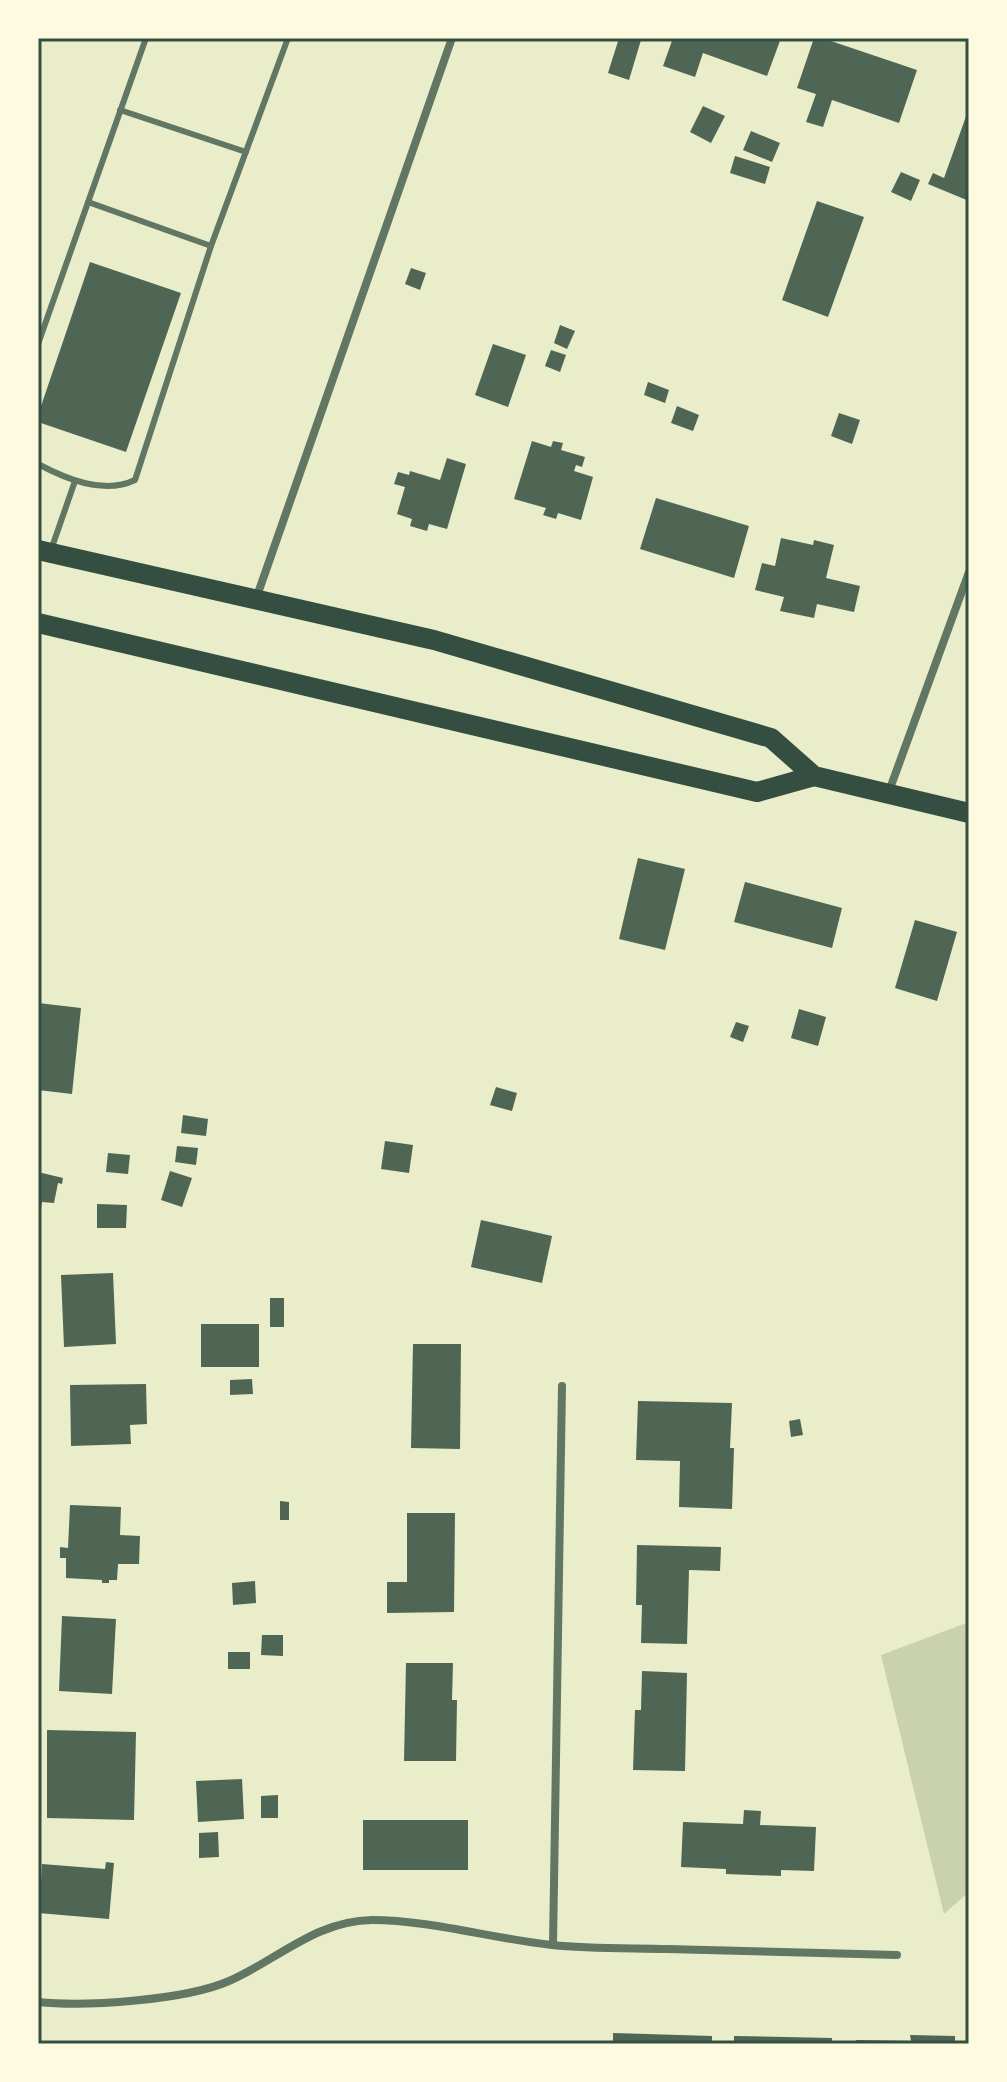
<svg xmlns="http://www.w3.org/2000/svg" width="1007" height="2082" viewBox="0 0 1007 2082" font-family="'Noto Serif',serif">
  <rect width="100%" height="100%" fill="#e9edc9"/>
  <!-- green -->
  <path fill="#cad2ad" d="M969,1622v270l-25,22 -63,-259z"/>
  <!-- building -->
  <g fill="#4f6655">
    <path d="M619,38l22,2 -12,40 -21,-7z"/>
    <path d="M673,38h108l-14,38 -64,-23 -8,24 -32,-11z"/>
    <path d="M814,38h8l95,32 -18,53 -67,-23 -9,27 -17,-5 10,-28 -19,-6z"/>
    <path d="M703,106l22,10 -14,27 -21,-11z"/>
    <path d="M969,108v93l-41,-17 5,-11 11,5z"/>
    <path d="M751,131l29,12 -8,19 -29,-12z"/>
    <path d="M735,156l35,11 -5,17 -35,-11z"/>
    <path d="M901,172l19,8 -9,21 -20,-9z"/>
    <path d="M817,201l47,16 -36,100 -46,-17z"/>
    <path d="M90,262l91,31 -55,159 -88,-30v-7z"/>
    <path d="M411,268l15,5 -6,17 -15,-6z"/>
    <path d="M560,325l15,6 -8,18 -13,-6z"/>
    <path d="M493,344l33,11 -18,52 -33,-12z"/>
    <path d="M551,350l15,5 -6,17 -15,-6z"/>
    <path d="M648,382l21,8 -4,13 -21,-8z"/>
    <path d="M677,406l22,9 -6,16 -22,-8z"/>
    <path d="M839,413l21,7 -8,24 -21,-8z"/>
    <path d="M532,441l19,6 2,-6 10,2 -2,7 24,7 -3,10 -6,-2 -2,6 19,6 -12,43 -23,-7 -2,6 -13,-4 3,-7 -32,-9z"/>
    <path d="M447,458l19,6 -19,65 -18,-5 -2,7 -17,-5 2,-7 -15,-5 8,-27 -11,-3 4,-12 11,3 1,-4 30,9z"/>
    <path d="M656,498l93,28 -15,52 -94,-29z"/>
    <path d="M781,538l32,7 1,-5 20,5 -8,33 34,8 -6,26 -37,-8 -3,14 -34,-7 4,-14 -29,-7 7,-27 13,3z"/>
    <path d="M638,858l47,11 -20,81 -46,-11z"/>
    <path d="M745,882l97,26 -10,40 -98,-26z"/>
    <path d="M915,920l42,12 -20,69 -42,-13z"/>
    <path d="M38,1003l43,5 -9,86 -34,-4z"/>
    <path d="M799,1009l27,8 -8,29 -27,-8z"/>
    <path d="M736,1022l13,4 -6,16 -13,-5z"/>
    <path d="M496,1087l21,6 -5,18 -22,-6z"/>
    <path d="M183,1115l25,4 -2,17 -25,-3z"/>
    <path d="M385,1141l28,4 -4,28 -28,-4z"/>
    <path d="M177,1146l21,2 -2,17 -21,-3z"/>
    <path d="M108,1153l22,2 -2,19 -22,-2z"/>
    <path d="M170,1171l22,7 -10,29 -21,-7z"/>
    <path d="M38,1172l25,6 -1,6 -4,-1 -4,20 -12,-1 -2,13z"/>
    <path d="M97,1204l30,1 -1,23h-29z"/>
    <path d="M481,1220l71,16 -10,47 -71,-16z"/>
    <path d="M113,1273l3,71 -52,3 -3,-72z"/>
    <rect x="270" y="1298" width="14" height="29"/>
    <rect x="201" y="1324" width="58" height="43"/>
    <path d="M413,1344h48l-1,105 -49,-1z"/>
    <path d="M252,1379l1,15 -23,1v-15z"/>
    <path d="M146,1384l1,40 -17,1 1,19 -60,2 -1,-61z"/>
    <path d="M638,1401l94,2 -2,45h4l-2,61 -53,-2 1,-46 -44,-1z"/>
    <path d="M800,1419l3,16 -12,2 -2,-16z"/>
    <path d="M280,1501l9,1v18h-9z"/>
    <path d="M70,1505l51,2 -1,28 20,1 -1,28h-21l-1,16h-8v3h-7v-3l-36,-2v-20h-6v-11l8,1z"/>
    <path d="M407,1513h48l-1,99 -67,1v-31h20z"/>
    <path d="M637,1545l84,2 -1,24 -31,-1 -2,74 -46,-1 1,-38h-6z"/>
    <path d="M255,1581l1,22 -23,2 -1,-22z"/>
    <path d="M62,1616l54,3 -4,75 -53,-3z"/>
    <path d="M262,1635h21v21l-22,-1z"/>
    <rect x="228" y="1652" width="22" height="17"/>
    <path d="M406,1663h47l-1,37h5l-1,61h-52z"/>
    <path d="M642,1671l45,2 -2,98 -52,-1 2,-60h6z"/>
    <path d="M47,1730l89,2 -2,88 -87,-2z"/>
    <path d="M242,1779l2,40 -46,3 -2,-41z"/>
    <path d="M278,1795v23h-17v-22z"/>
    <path d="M744,1810l17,1 -1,14 56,2 -2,44 -33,-1v6l-55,-2v-5l-45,-2 2,-45 60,2z"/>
    <rect x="363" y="1820" width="105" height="50"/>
    <path d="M218,1832l1,25 -20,1v-25z"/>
    <path d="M106,1862l8,1 -5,56 -71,-6v-31h3l1,-18 63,5z"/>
    <path d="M613,2033l99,3v8h-99z"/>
    <path d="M910,2035l45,1v8h-99v-4l55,1z"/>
    <path d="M734,2036l98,2v6h-98z"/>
  </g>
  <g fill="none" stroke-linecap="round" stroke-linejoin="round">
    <!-- service -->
    <g stroke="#617663" stroke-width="6">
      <path d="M120,110l126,42"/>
      <path d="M88,202l123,44"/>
      <path d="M38,344l108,-306"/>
      <path d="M38,464c28,15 66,31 97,16l76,-234 77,-208"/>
      <path d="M51,550l24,-69"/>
    </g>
    <!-- minor -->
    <g stroke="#617663" stroke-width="8">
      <path d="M256,599l196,-561"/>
      <path d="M888,794l81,-222"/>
      <path d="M553,1945l9,-559"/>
      <path d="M38,2002c48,5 148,-2 191,-21 50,-22 86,-60 143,-61 58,0 122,19 180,25 38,4 77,3 115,4 77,2 153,4 230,6"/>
    </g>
    <!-- primary -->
    <g stroke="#344e41" stroke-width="20">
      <path d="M38,550l396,90 337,98 43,38 155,37"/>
      <path d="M38,623l719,169 57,-16"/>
    </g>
  </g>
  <!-- border -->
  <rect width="1007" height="2082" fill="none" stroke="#fefae0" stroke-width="80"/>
  <rect x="40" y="40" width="927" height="2002" fill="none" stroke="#344e41" stroke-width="3"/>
</svg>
